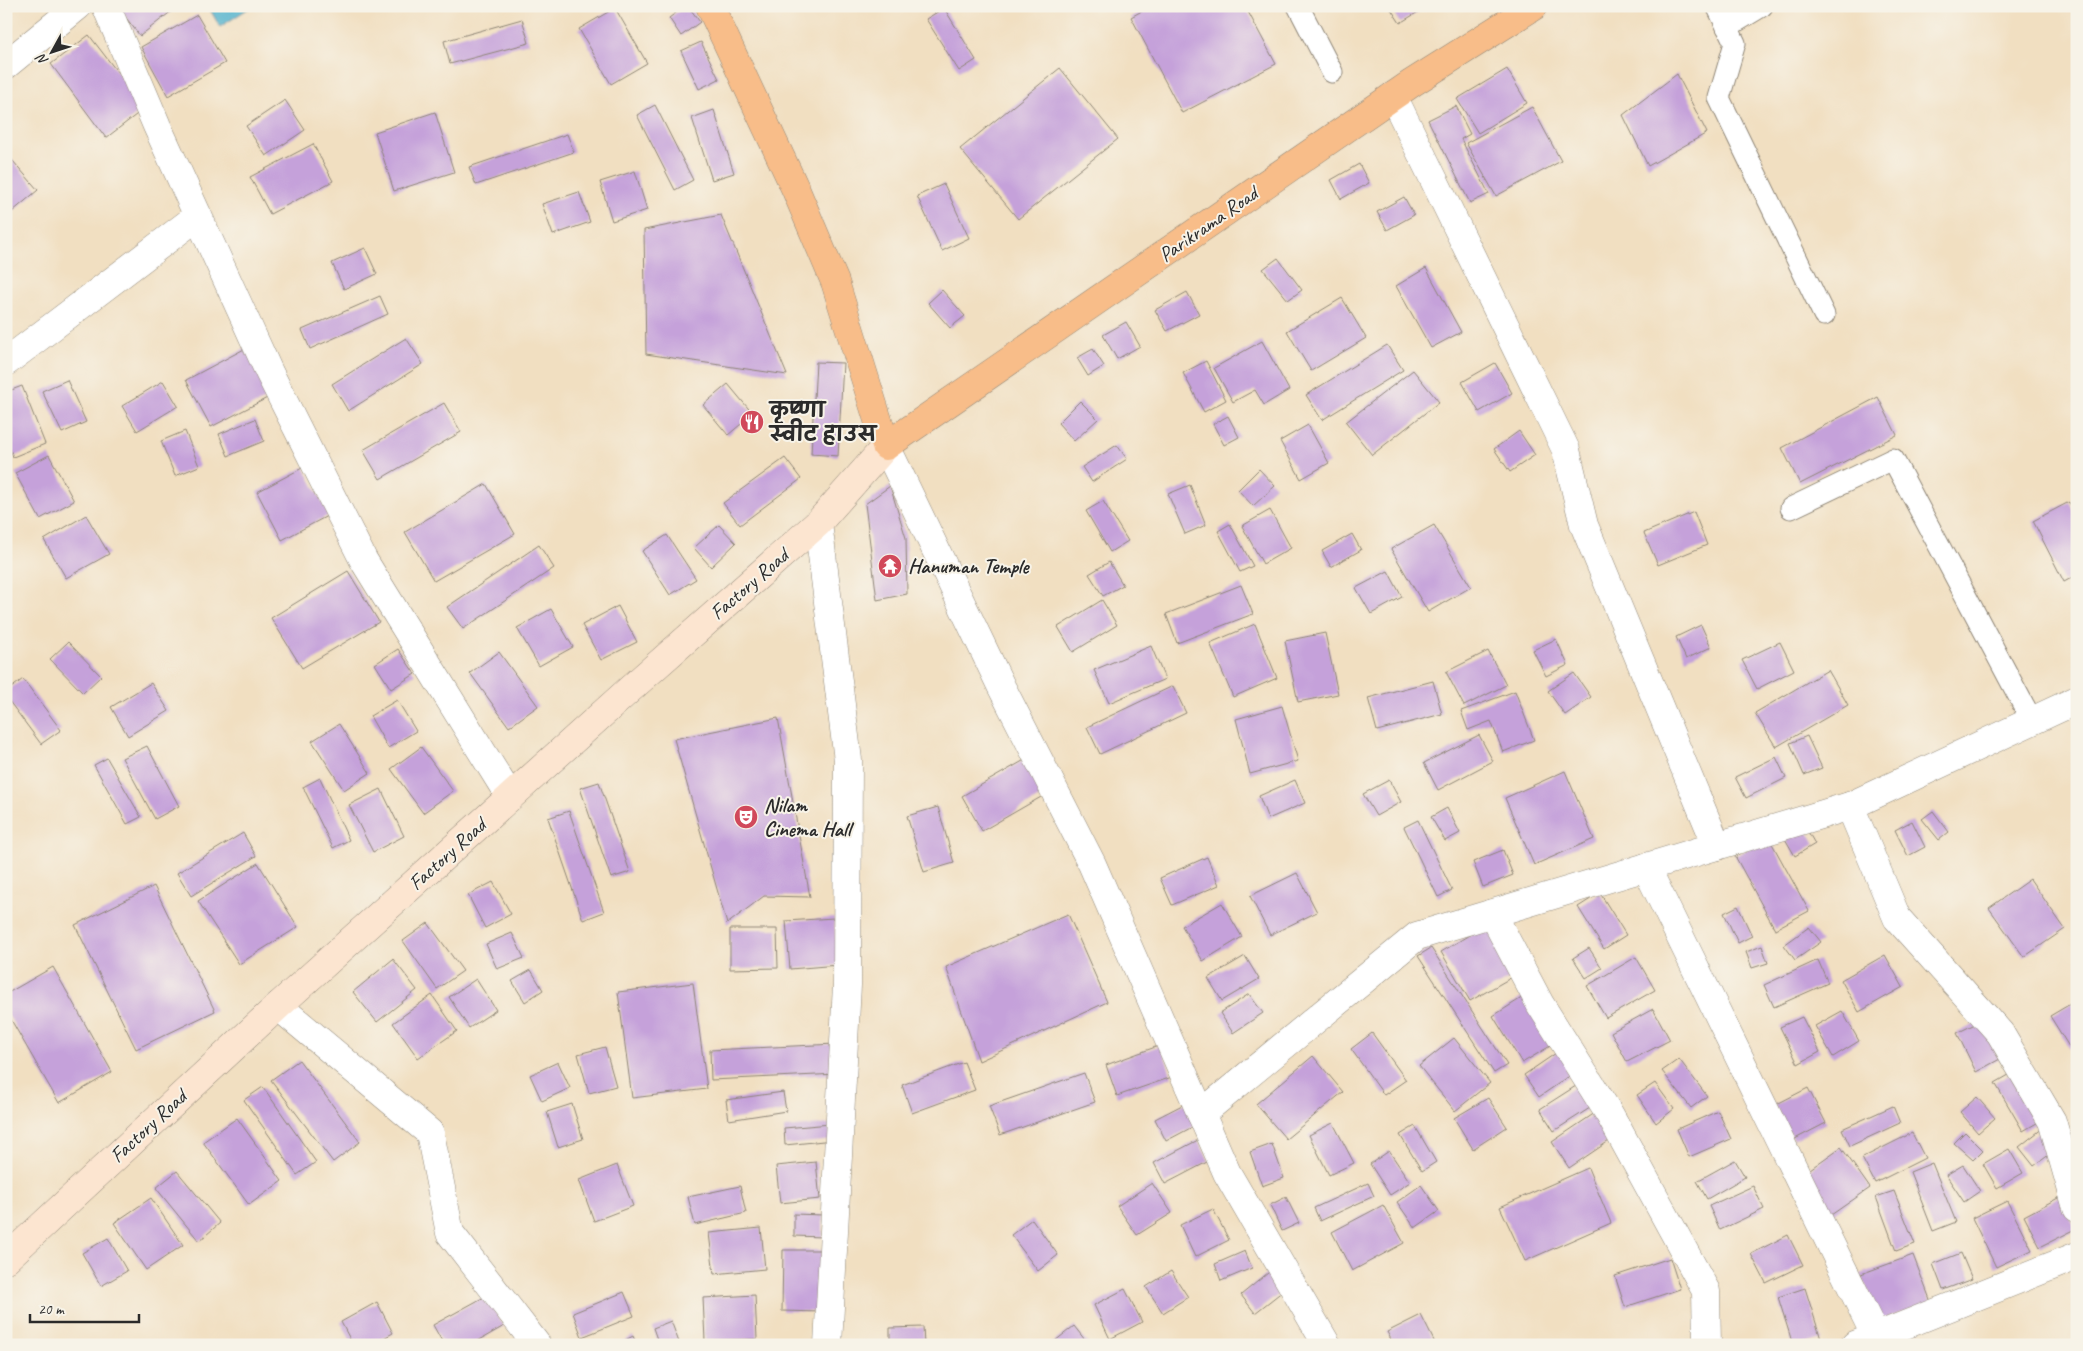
<svg xmlns="http://www.w3.org/2000/svg" width="2083" height="1351" viewBox="0 0 2083 1351" font-family="Caveat,'Playpen Sans Deva',sans-serif">
  <rect width="100%" height="100%" fill="#f7f3e8"/>
  <filter id="ink" filterUnits="userSpaceOnUse"><feTurbulence type="fractalNoise" baseFrequency=".02" numOctaves="2"/><feDisplacementMap in="SourceGraphic" scale="10" xChannelSelector="R" yChannelSelector="G"/><feConvolveMatrix kernelMatrix="1 2 1 2 8 2 1 2 1" color-interpolation-filters="sRGB"/></filter>
  <filter id="wash" filterUnits="userSpaceOnUse"><feTurbulence type="fractalNoise" baseFrequency=".0096" numOctaves="4" result="noise"/><feDisplacementMap in="SourceGraphic" scale="20" xChannelSelector="R" yChannelSelector="G"/><feGaussianBlur stdDeviation="1.12" result="paint"/><feColorMatrix in="noise" values="0 0 0 0 0 0 0 0 0 0 0 0 0 0 0 0 0 1.4 0 .05"/><feComposite in="paint" operator="in"/></filter>
  <g filter="url(#wash)">
    <rect width="100%" height="100%" fill="#f1dfc1"/>
    <!-- water -->
    <path fill="#4db0cc" stroke="#3c6e7c" d="M208,6h44l-32,21z"/>
    <g id="blocks">
      <!-- building -->
      <g fill="#c5a1da">
        <path d="M117,6h61l-38,30z"/>
        <path d="M685,6h3l12,16 -19,14 -12,-18z"/>
        <path d="M1151,6h94l31,58 -94,49 -51,-96z"/>
        <path d="M1389,6h39l-28,17z"/>
        <path d="M615,8l32,55 -36,21 -32,-55z"/>
        <path d="M944,8l32,52 -17,11 -33,-52z"/>
        <path d="M197,15l28,48 -57,33 -27,-49z"/>
        <path d="M522,19l7,24 -79,21 -6,-23z"/>
        <path d="M89,35l56,73 -39,30 -55,-74z"/>
        <path d="M701,42l18,37 -20,10 -18,-38z"/>
        <path d="M1060,68l58,71 -100,80 -58,-70z"/>
        <path d="M1507,69l20,34 -49,30 -21,-34z"/>
        <path d="M1677,74l30,59 -59,33 -25,-51z"/>
        <path d="M285,100l20,30 -39,26 -20,-30z"/>
        <path d="M655,105l38,75 -18,10 -38,-75z"/>
        <path d="M1456,106l14,28 -9,5 28,55 -19,9 -42,-83z"/>
        <path d="M1532,107l29,54 -65,35 -30,-53z"/>
        <path d="M714,110l20,63 -22,7 -20,-62z"/>
        <path d="M435,112l19,60 -60,19 -19,-59z"/>
        <path d="M567,134l7,18 -98,33 -7,-18z"/>
        <path d="M313,144l20,37 -63,33 -20,-37z"/>
        <path d="M6,153l32,37 -32,27z"/>
        <path d="M1359,164l10,19 -28,16 -10,-19z"/>
        <path d="M635,171l12,39 -35,11 -12,-39z"/>
        <path d="M944,184l25,54 -27,13 -25,-55z"/>
        <path d="M579,192l11,30 -37,13 -11,-31z"/>
        <path d="M1404,197l10,18 -27,15 -10,-18z"/>
        <path d="M721,215l66,160 -141,-21 -2,-124z"/>
        <path d="M365,248l12,26 -33,15 -12,-26z"/>
        <path d="M1278,258l24,32 -14,10 -25,-31z"/>
        <path d="M1426,268l35,64 -30,16 -35,-62z"/>
        <path d="M942,290l23,26 -15,12 -22,-25z"/>
        <path d="M1187,292l12,22 -32,17 -12,-21z"/>
        <path d="M380,296l8,18 -78,35 -8,-19z"/>
        <path d="M1342,298l24,40 -55,33 -24,-40z"/>
        <path d="M1126,322l14,24 -23,13 -14,-24z"/>
        <path d="M406,338l17,26 -75,47 -16,-27z"/>
        <path d="M1262,341l27,49 -25,15 -9,-15 -22,12 -19,-34z"/>
        <path d="M1387,345l16,25 -81,50 -16,-25z"/>
        <path d="M248,347l25,48 -62,32 -25,-47z"/>
        <path d="M1093,349l11,17 -16,10 -11,-18z"/>
        <path d="M1206,361l20,39 -22,12 -21,-39z"/>
        <path d="M816,362l27,1 -5,93 -27,-2z"/>
        <path d="M1495,363l17,30 -33,19 -17,-30z"/>
        <path d="M1413,370l26,32 -67,53 -26,-33z"/>
        <path d="M67,380l19,42 -24,11 -20,-42z"/>
        <path d="M163,381l15,25 -41,25 -15,-25z"/>
        <path d="M728,384l25,30 -25,21 -25,-30z"/>
        <path d="M22,386l23,58 -32,13 -7,-18v-47z"/>
        <path d="M1878,397l19,38 -97,49 -18,-36z"/>
        <path d="M1080,401l18,18 -24,22 -16,-18z"/>
        <path d="M444,403l17,29 -81,47 -17,-29z"/>
        <path d="M1228,416l11,21 -15,8 -11,-21z"/>
        <path d="M255,419l9,22 -36,15 -9,-22z"/>
        <path d="M1308,425l21,38 -28,16 -21,-38z"/>
        <path d="M185,431l14,35 -24,10 -14,-35z"/>
        <path d="M1519,431l16,24 -25,17 -16,-23z"/>
        <path d="M1117,445l10,14 -35,23 -10,-15z"/>
        <path d="M49,455l25,46 -34,18 -25,-46z"/>
        <path d="M785,458l16,21 -61,46 -17,-22z"/>
        <path d="M304,467l25,48 -47,25 -25,-48z"/>
        <path d="M1259,469l16,17 -22,20 -15,-16z"/>
        <path d="M486,484l29,50 -81,47 -29,-49z"/>
        <path d="M1190,485l16,40 -21,9 -17,-40z"/>
        <path d="M890,486l16,52 1,56 -30,6 -12,-96z"/>
        <path d="M1103,501l25,40 -18,11 -24,-41z"/>
        <path d="M2069,502l8,15v58l-13,7 -31,-61z"/>
        <path d="M1270,510l21,38 -28,16 -21,-38z"/>
        <path d="M1694,512l13,33 -49,20 -14,-32z"/>
        <path d="M86,515l23,39 -43,24 -22,-38z"/>
        <path d="M1230,524l23,42 -13,6 -22,-41z"/>
        <path d="M719,525l17,18 -25,24 -17,-19z"/>
        <path d="M1434,525l37,62 -43,25 -37,-63z"/>
        <path d="M1352,534l9,16 -30,17 -9,-16z"/>
        <path d="M667,535l29,44 -26,16 -28,-44z"/>
        <path d="M539,545l15,23 -91,61 -16,-22z"/>
        <path d="M1109,562l14,23 -20,11 -14,-22z"/>
        <path d="M348,571l31,51 -77,46 -31,-50z"/>
        <path d="M1388,571l14,26 -31,17 -15,-26z"/>
        <path d="M1241,585l12,29 -76,29 -11,-29z"/>
        <path d="M1102,600l15,25 -44,27 -15,-25z"/>
        <path d="M618,606l19,36 -36,18 -19,-35z"/>
        <path d="M551,609l22,38 -34,19 -22,-38z"/>
        <path d="M1255,624l22,54 -44,19 -23,-54z"/>
        <path d="M1701,625l10,22 -25,12 -10,-22z"/>
        <path d="M1325,633l13,61 -40,8 -13,-61z"/>
        <path d="M1556,639l12,26 -22,11 -13,-26z"/>
        <path d="M68,642l33,34 -18,17 -33,-34z"/>
        <path d="M1780,642l14,28 -37,19 -15,-29z"/>
        <path d="M1151,646l14,33 -56,24 -15,-33z"/>
        <path d="M398,649l17,25 -24,15 -16,-25z"/>
        <path d="M1488,651l18,34 -42,21 -18,-34z"/>
        <path d="M499,652l39,54 -29,21 -39,-54z"/>
        <path d="M1828,670l20,35 -72,42 -21,-34z"/>
        <path d="M1574,673l17,24 -26,18 -17,-24z"/>
        <path d="M23,679l38,51 -20,14 -35,-47v-5z"/>
        <path d="M1433,681l9,33 -65,17 -9,-33z"/>
        <path d="M151,683l18,28 -41,25 -17,-29z"/>
        <path d="M1173,686l13,27 -86,41 -13,-27z"/>
        <path d="M1515,691l19,49 -31,12 -12,-31 -23,9 -7,-19z"/>
        <path d="M397,700l19,31 -28,17 -18,-32z"/>
        <path d="M1282,706l16,55 -48,13 -14,-55z"/>
        <path d="M778,718l32,179 -46,-1 -37,28 -53,-185z"/>
        <path d="M339,724l31,49 -26,17 -32,-49z"/>
        <path d="M1479,735l14,26 -55,29 -14,-27z"/>
        <path d="M1807,736l15,32 -18,7 -14,-32z"/>
        <path d="M147,746l32,60 -24,13 -33,-61z"/>
        <path d="M421,747l32,44 -30,22 -32,-44z"/>
        <path d="M1776,757l10,21 -40,20 -11,-21z"/>
        <path d="M107,758l34,59 -14,7 -33,-59z"/>
        <path d="M1028,758l20,35 -66,38 -20,-35z"/>
        <path d="M1565,771l29,68 -60,26 -29,-67z"/>
        <path d="M320,778l29,62 -16,8 -30,-61z"/>
        <path d="M1295,780l10,23 -37,16 -9,-23z"/>
        <path d="M1389,780l12,22 -25,14 -13,-22z"/>
        <path d="M599,782l31,90 -19,6 -31,-90z"/>
        <path d="M381,789l23,47 -31,16 -24,-47z"/>
        <path d="M938,807l16,56 -30,9 -17,-56z"/>
        <path d="M1447,808l13,25 -15,8 -14,-24z"/>
        <path d="M569,811l35,101 -21,8 -35,-102z"/>
        <path d="M1933,811l16,21 -10,8 -17,-21z"/>
        <path d="M1418,820l34,70 -14,7 -34,-70z"/>
        <path d="M1912,821l13,26 -17,9 -13,-26z"/>
        <path d="M1805,826l10,18 -20,12 -11,-19z"/>
        <path d="M243,833l13,23 -65,40 -14,-23z"/>
        <path d="M1769,838l40,73 -34,18 -40,-73z"/>
        <path d="M1503,850l10,25 -30,12 -10,-25z"/>
        <path d="M1207,857l12,28 -47,20 -12,-27z"/>
        <path d="M258,863l40,64 -59,37 -41,-63z"/>
        <path d="M1297,873l20,39 -47,23 -20,-39z"/>
        <path d="M2030,879l35,50 -41,28 -35,-49z"/>
        <path d="M493,882l18,32 -26,14 -17,-33z"/>
        <path d="M154,886l61,125 -79,38 -61,-124z"/>
        <path d="M1600,893l26,42 -22,14 -26,-42z"/>
        <path d="M1222,903l20,34 -39,24 -21,-35z"/>
        <path d="M1738,906l14,30 -14,7 -14,-30z"/>
        <path d="M1068,914l39,88 -128,59 -33,-94z"/>
        <path d="M834,918l4,47 -48,4 -4,-48z"/>
        <path d="M1491,922l30,50 -51,29 -29,-49z"/>
        <path d="M428,923l35,48 -26,18 -34,-48z"/>
        <path d="M1809,927l12,15 -26,18 -11,-15z"/>
        <path d="M730,929h47l1,39 -48,1z"/>
        <path d="M512,933l12,25 -27,11 -11,-25z"/>
        <path d="M1762,946l6,17 -16,5 -6,-16z"/>
        <path d="M1431,948l76,117 -13,8 -76,-117z"/>
        <path d="M1589,948l13,20 -16,10 -13,-20z"/>
        <path d="M1885,955l18,32 -44,25 -18,-32z"/>
        <path d="M1245,956l14,23 -37,22 -14,-23z"/>
        <path d="M1636,957l19,33 -49,28 -19,-32z"/>
        <path d="M393,959l24,31 -40,32 -24,-30z"/>
        <path d="M1818,960l10,23 -54,24 -10,-22z"/>
        <path d="M53,967l59,105 -53,31 -53,-92v-17z"/>
        <path d="M531,970l12,20 -18,12 -13,-21z"/>
        <path d="M476,979l20,31 -27,18 -20,-31z"/>
        <path d="M693,983l14,106 -75,9 -14,-106z"/>
        <path d="M1249,994l14,19 -30,20 -13,-20z"/>
        <path d="M1528,994l29,48 -35,21 -29,-47z"/>
        <path d="M432,995l25,36 -39,27 -25,-35z"/>
        <path d="M2072,1003l5,7 -1,48 -26,-42z"/>
        <path d="M1653,1009l17,31 -43,22 -16,-30z"/>
        <path d="M1842,1011l17,30 -26,16 -18,-31z"/>
        <path d="M1802,1017l18,35 -22,12 -18,-37z"/>
        <path d="M1981,1021l19,38 -24,13 -19,-39z"/>
        <path d="M1372,1033l34,47 -22,15 -33,-46z"/>
        <path d="M1454,1038l36,45 -35,28 -36,-45z"/>
        <path d="M836,1044l2,30 -127,6 -1,-30z"/>
        <path d="M1161,1045l11,32 -55,19 -11,-31z"/>
        <path d="M605,1047l11,39 -27,7 -11,-39z"/>
        <path d="M1559,1051l15,22 -35,24 -15,-22z"/>
        <path d="M1313,1056l30,36 -57,47 -30,-35z"/>
        <path d="M1679,1059l28,37 -16,12 -29,-37z"/>
        <path d="M299,1060l61,82 -27,20 -62,-82z"/>
        <path d="M558,1062l12,26 -28,13 -12,-26z"/>
        <path d="M964,1062l11,28 -63,23 -10,-28z"/>
        <path d="M2014,1072l28,48 -19,11 -28,-48z"/>
        <path d="M1084,1073l11,29 -95,33 -11,-29z"/>
        <path d="M1655,1083l19,26 -18,14 -19,-28z"/>
        <path d="M1579,1084l14,22 -39,25 -14,-22z"/>
        <path d="M263,1087l53,75 -19,13 -53,-75z"/>
        <path d="M1808,1088l18,35 -33,17 -18,-35z"/>
        <path d="M783,1092l3,19 -57,9 -3,-20z"/>
        <path d="M1977,1097l18,21 -17,15 -18,-21z"/>
        <path d="M1488,1098l19,29 -34,22 -19,-31z"/>
        <path d="M1186,1103l12,21 -32,17 -11,-22z"/>
        <path d="M572,1104l11,35 -25,8 -11,-35z"/>
        <path d="M1893,1106l7,17 -50,23 -8,-17z"/>
        <path d="M1718,1111l13,28 -42,18 -12,-28z"/>
        <path d="M1595,1113l17,26 -43,29 -17,-26z"/>
        <path d="M237,1118l45,63 -33,24 -46,-63z"/>
        <path d="M1333,1123l21,40 -25,12 -20,-40z"/>
        <path d="M831,1124l2,16 -48,5 -1,-17z"/>
        <path d="M1415,1126l21,36 -14,9 -22,-36z"/>
        <path d="M2043,1128l15,20 -24,18 -15,-19z"/>
        <path d="M1965,1132l18,18 -10,10 -19,-17z"/>
        <path d="M1912,1133l13,25 -50,25 -13,-25z"/>
        <path d="M1198,1140l11,21 -44,23 -11,-21z"/>
        <path d="M1272,1144l12,34 -22,8 -12,-34z"/>
        <path d="M1841,1147l29,41 -39,27 -28,-41z"/>
        <path d="M2009,1149l14,24 -26,15 -14,-24z"/>
        <path d="M1389,1151l21,31 -20,13 -20,-31z"/>
        <path d="M1735,1160l10,17 -38,22 -10,-18z"/>
        <path d="M816,1162l4,37 -40,4 -4,-37z"/>
        <path d="M1932,1163l24,59 -23,9 -23,-59z"/>
        <path d="M617,1165l16,41 -39,15 -15,-41z"/>
        <path d="M1963,1165l17,26 -16,11 -18,-27z"/>
        <path d="M1588,1168l23,55 -86,38 -25,-54z"/>
        <path d="M177,1171l43,52 -21,18 -43,-53z"/>
        <path d="M1152,1183l20,30 -35,22 -20,-29z"/>
        <path d="M1368,1183l6,13 -54,25 -6,-13z"/>
        <path d="M1421,1185l18,26 -24,17 -18,-26z"/>
        <path d="M740,1186l6,27 -51,12 -7,-28z"/>
        <path d="M1753,1186l11,23 -44,21 -11,-24z"/>
        <path d="M1894,1191l21,53 -19,7 -20,-54z"/>
        <path d="M1286,1197l13,26 -17,8 -12,-26z"/>
        <path d="M2060,1197l16,32 -36,18 -16,-31z"/>
        <path d="M151,1198l32,47 -37,25 -32,-47z"/>
        <path d="M2007,1201l25,49 -36,17 -24,-49z"/>
        <path d="M1383,1205l21,38 -52,28 -20,-39z"/>
        <path d="M1213,1209l16,31 -34,17 -15,-32z"/>
        <path d="M794,1214l29,1v22l-29,-1z"/>
        <path d="M1032,1219l26,36 -20,16 -27,-36z"/>
        <path d="M761,1228l4,41 -51,5 -5,-41z"/>
        <path d="M1788,1235l15,30 -37,18 -15,-29z"/>
        <path d="M108,1238l19,33 -26,15 -19,-33z"/>
        <path d="M783,1250h39l-1,62 -39,-1z"/>
        <path d="M1245,1251l7,17 -31,13 -6,-17z"/>
        <path d="M1961,1253l11,26 -29,11 -10,-26z"/>
        <path d="M1913,1255l18,47 -52,19 -18,-47z"/>
        <path d="M1670,1258l10,31 -55,18 -10,-31z"/>
        <path d="M1274,1268l14,19 -33,26 -14,-18z"/>
        <path d="M1171,1271l17,26 -25,16 -17,-26z"/>
        <path d="M1805,1288l16,51 -19,6h-9l-15,-48z"/>
        <path d="M1125,1289l17,33 -32,17 -16,-34z"/>
        <path d="M624,1292l10,24 -52,21 -9,-24z"/>
        <path d="M755,1295l2,44 -52,2 -2,-43z"/>
        <path d="M486,1296l18,30 -33,19h-27l-11,-20z"/>
        <path d="M377,1302l16,31 -22,12h-18l-12,-23z"/>
        <path d="M1421,1315l15,30h-42l-7,-13z"/>
        <path d="M671,1321l9,24h-21l-6,-17z"/>
        <path d="M1074,1326l15,19h-39z"/>
        <path d="M923,1327l1,18h-34v-17z"/>
        <path d="M633,1336l4,9h-21z"/>
      </g>
    </g>
  </g>
  <g filter="url(#ink)">
    <use href="#blocks" fill-opacity="0" stroke="#8e8576" stroke-width="1"/>
    <g fill="none" stroke-linecap="round" stroke-linejoin="round">
      <!-- lane casing -->
      <g stroke="#8e8576" stroke-width="23">
        <g id="lane">
          <path d="M1298,6l34,66"/>
          <path d="M1717,6l18,37 -16,55 105,217"/>
          <path d="M1727,27l35,-21"/>
          <path d="M1791,508l102,-49 139,262"/>
        </g>
      </g>
      <!-- street casing -->
      <g stroke="#8e8576" stroke-width="29">
        <g id="street">
          <path d="M106,6l51,120 112,246 95,189 146,236"/>
          <path d="M6,65l72,-59"/>
          <path d="M1393,96l173,354 18,75 133,321"/>
          <path d="M6,362l192,-146"/>
          <path d="M886,446l116,242 90,176 135,309 100,172"/>
          <path d="M818,523l30,237 -1,225 -19,360"/>
          <path d="M1850,806l47,112 103,115 52,88 25,87"/>
          <path d="M1646,867l230,470"/>
          <path d="M1492,913l48,91 70,111 96,176 1,54"/>
          <path d="M278,1006l152,127 20,100 87,112"/>
          <path d="M1201,1114l216,-178 433,-130 227,-106"/>
          <path d="M1855,1345l222,-89"/>
        </g>
      </g>
      <!-- secondary casing -->
      <g stroke="#8e8576" stroke-width="29">
        <path id="secondary" d="M6,1259l272,-253 351,-316 189,-167 68,-77"/>
      </g>
      <!-- primary casing -->
      <g stroke="#8e8576" stroke-width="29">
        <path id="primary" d="M710,6l85,182 40,94 51,164 526,-363 122,-77"/>
      </g>
      <!-- lane -->
      <use href="#lane" stroke="#fff" stroke-width="21"/>
      <!-- street -->
      <use href="#street" stroke="#fff" stroke-width="28"/>
      <!-- secondary -->
      <use href="#secondary" stroke="#fce5d0" stroke-width="28"/>
      <!-- primary -->
      <use href="#primary" stroke="#f8bd89" stroke-width="28"/>
    </g>
  </g>
  <!-- icons -->
  <defs>
    <g id="restaurant-disc" transform="scale(1.25)"><circle r="9.5" fill="#d1495b" stroke="#f7f3e8"/><path d="M-5-6h1v4h1v-4h1v4h1v-4h1v5L-1.5 .5V6h-2V.5L-5-1ZM5-6V6H3V1.5H1.5Q1.5-4 5-6Z" fill="#fff"/></g>
    <g id="temple-disc" transform="scale(1.25)"><circle r="9.5" fill="#d1495b" stroke="#f7f3e8"/><path d="M0-6L5-2H3V0L6.5 2.5H4V6H1.5V3h-3V6H-4V2.5H-6.5L-3 0V-2H-5Z" fill="#fff"/></g>
    <g id="theatre-disc" transform="scale(1.25)"><circle r="9.5" fill="#d1495b" stroke="#f7f3e8"/><path d="M-5-5.5Q0-4 5-5.5V0Q5 5 0 6Q-5 5-5 0ZM-3.3-2.5H-1v1.5H-3.3ZM1-2.5H3.3v1.5H1ZM-2.8 1Q0 5.5 2.8 1Z" fill="#fff"/></g>
  </defs>
  <g fill-rule="evenodd">
    <use href="#restaurant-disc" x="752" y="422"/>
    <use href="#temple-disc" x="890" y="566"/>
    <use href="#theatre-disc" x="746" y="817"/>
  </g>
  <g text-anchor="middle" dominant-baseline="central" stroke-width="4" stroke-linejoin="round" paint-order="stroke">
    <!-- street labels -->
    <g font-size="21" fill="#2b2b2b" stroke="#f7f3e8">
      <text transform="translate(1208 224) rotate(-35)">Parikrama Road</text>
      <text transform="translate(749 584) rotate(-41)">Factory Road</text>
      <text transform="translate(447 854) rotate(-42)">Factory Road</text>
      <text transform="translate(148 1126) rotate(-43)">Factory Road</text>
    </g>
    <!-- poi labels -->
    <g font-size="21" font-weight="bold" fill="#2b2b2b" stroke="#f7f3e8" text-anchor="start">
      <text x="770" y="410">कृष्णा<tspan x="770" dy="24">स्वीट हाउस</tspan></text>
      <text x="908" y="566">Hanuman Temple</text>
      <text x="764" y="805">Nilam<tspan x="764" dy="24">Cinema Hall</tspan></text>
    </g>
  </g>
  <!-- margin -->
  <rect width="2083" height="1351" fill="none" stroke="#f7f3e8" stroke-width="25"/>
  <!-- north arrow -->
  <g transform="translate(52 52) rotate(230)" stroke="#f7f3e8" stroke-width="4" paint-order="stroke">
  <path d="M0-4L9 19L0 12L-9 19Z" fill="#2b2b2b"/>
  <text y="-8" font-size="14" font-weight="bold" text-anchor="middle" fill="#2b2b2b">N</text>
  </g>
  <!-- scale -->
  <path d="M30 1314v8h109v-8" fill="none" stroke="#2b2b2b" stroke-width="2.5"/>
  <text x="38" y="1314" font-size="15" fill="#2b2b2b" stroke="#f7f3e8" stroke-width="4" paint-order="stroke">20 m</text>
</svg>
